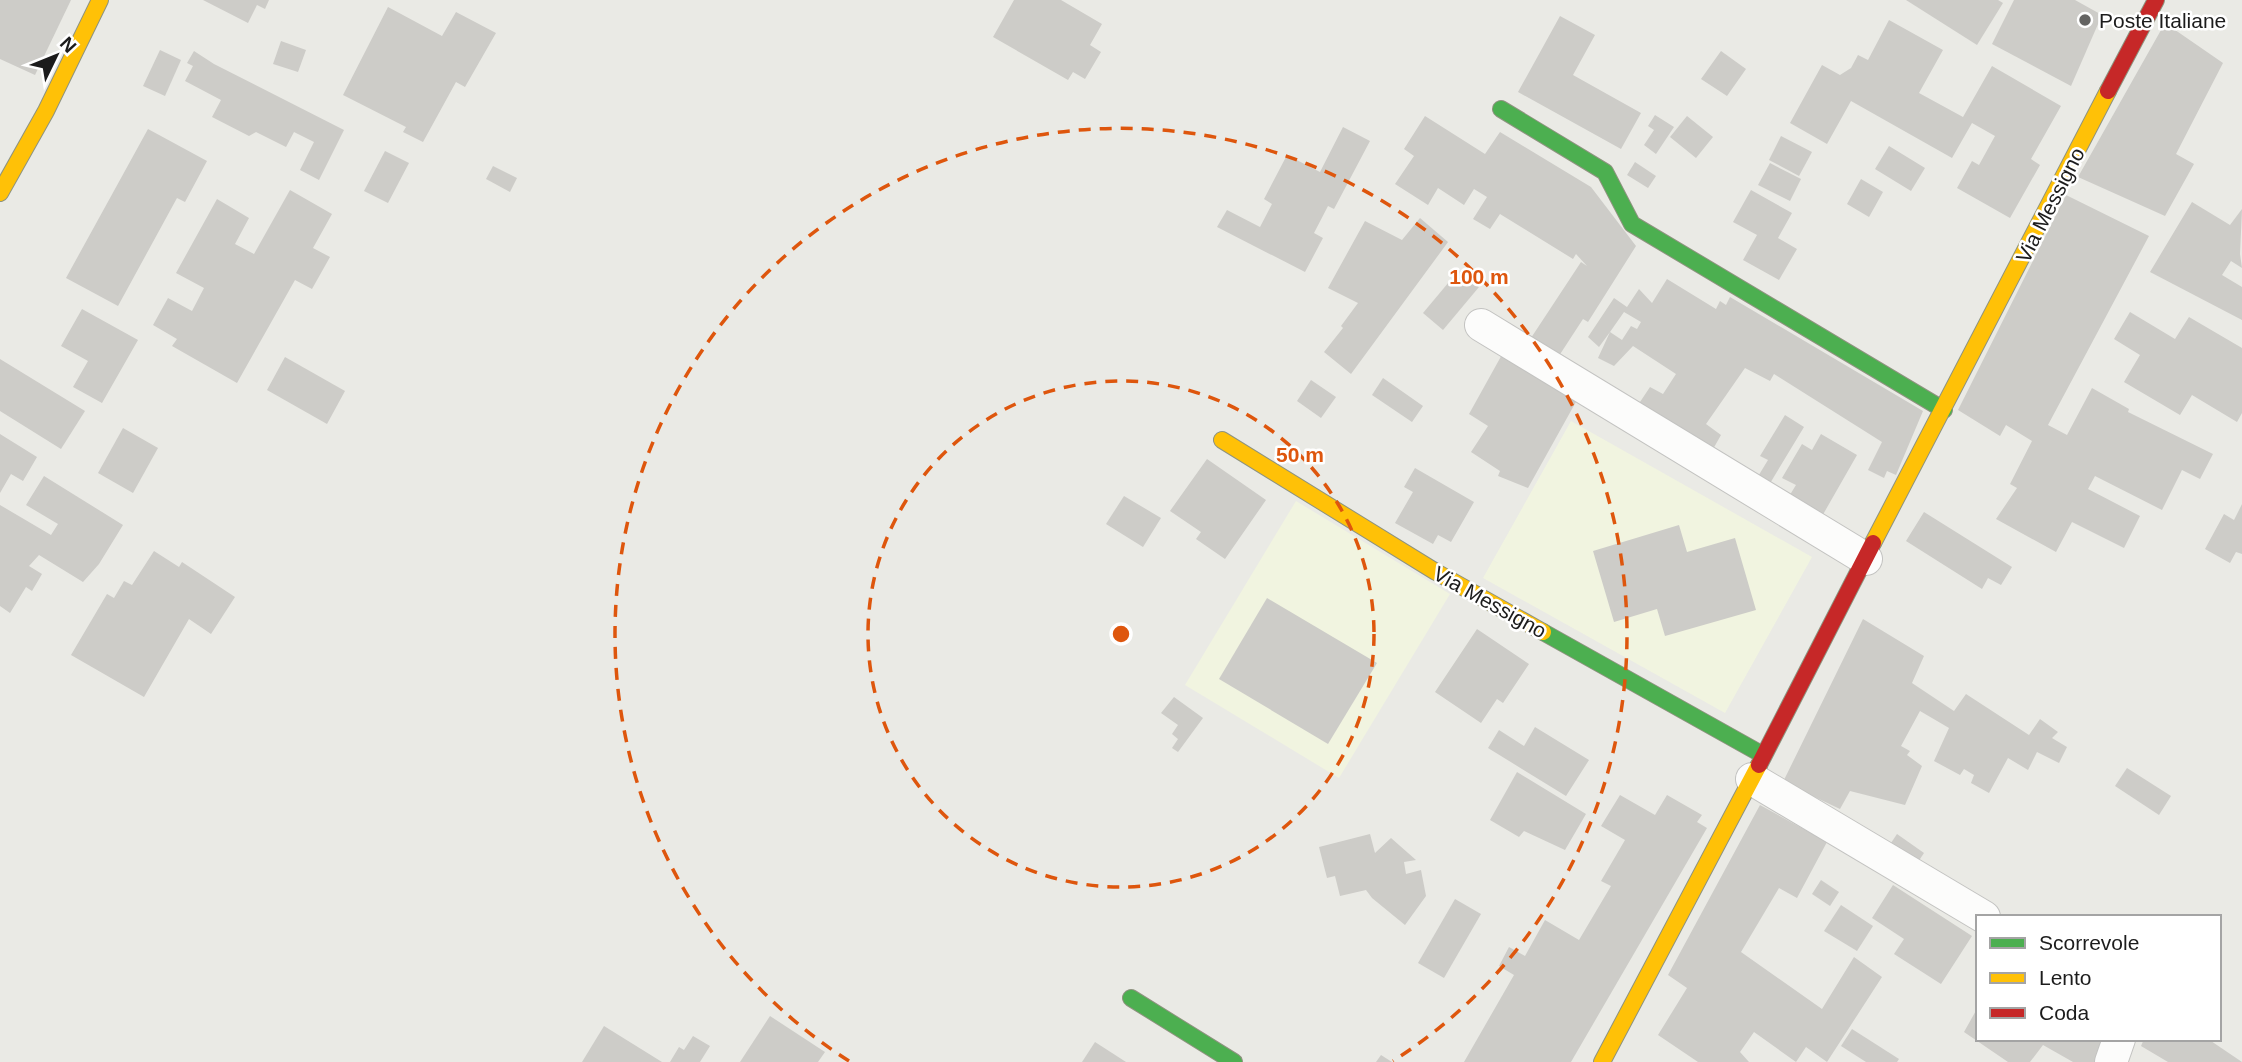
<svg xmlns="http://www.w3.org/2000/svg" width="2242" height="1062" viewBox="0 0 2242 1062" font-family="Arial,sans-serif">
  <rect width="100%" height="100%" fill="#eaeae5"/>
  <!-- education -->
  <g fill="#f1f4e0">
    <path d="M1571,421l241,136 -87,156 -242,-135z"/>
    <path d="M1296,501l154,93 -111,184 -154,-93z"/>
  </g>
  <!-- building -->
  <g fill="#cdccc8" fill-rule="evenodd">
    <path d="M0,0h71l-36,75 -35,-16z"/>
    <path d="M203,0h66l-4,9 -8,-4 -9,18z"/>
    <path d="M1014,0h47l41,24 -12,21 11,7 -16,27 -12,-7 -5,8 -75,-43z"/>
    <path d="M1906,0h92l5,3 -26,42z"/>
    <path d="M2014,0h61l27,15 -31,71 -79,-42z"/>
    <path d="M388,7l54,29 14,-24 40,21 -31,54 -9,-5 -33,60 -20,-10 3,-5 -63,-32z"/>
    <path d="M1560,16l35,19 -22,40 68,38 -20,36 -103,-57z"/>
    <path d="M1889,20l54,30 -24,43 44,24 29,-51 69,40 -30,53 9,6 -30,53 -53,-30 15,-27 7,4 16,-29 -23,-13 -20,35 -101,-57 -24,43 -37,-21 32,-58 18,10 11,-7 7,-13 10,5z"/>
    <path d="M2165,23l58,40 -47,91 18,10 -29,52 -87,-39z"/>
    <path d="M281,41l25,9 -8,22 -25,-8z"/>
    <path d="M160,50l21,10 -16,36 -22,-10z"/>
    <path d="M194,51l20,13 130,66 -25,50 -19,-10 14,-28 -20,-10 -8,15 -30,-15 -7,4 -37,-19 9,-17 -36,-19 8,-15 -6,-3z"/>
    <path d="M1721,51l25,18 -19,27 -26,-17z"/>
    <path d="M1655,115l19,12 -18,27 -12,-9 10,-15 -6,-4z"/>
    <path d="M1425,116l60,38 15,-22 91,55 45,59 -48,76 -5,-3 -28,43 -28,-18 54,-82 6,4 -11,-12 -3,5 -73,-45 -10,15 -17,-10 14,-22 -13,-8 -10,16 -26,-17 -10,17 -33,-21 19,-28 -10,-7z"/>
    <path d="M1687,116l26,21 -17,21 -26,-21z"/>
    <path d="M1343,127l27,14 -36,68 -6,-3 -14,27 9,5 -18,34 -88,-45 10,-17 33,17 12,-23 -8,-5 23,-44 33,17z"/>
    <path d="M148,129l59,32 -22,41 -8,-4 -59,108 -52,-28z"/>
    <path d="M1781,136l31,16 -13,24 -30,-16z"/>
    <path d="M1889,146l36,22 -14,23 -36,-22z"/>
    <path d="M385,151l24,12 -21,40 -24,-12z"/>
    <path d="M1635,162l21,14 -8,12 -21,-13z"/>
    <path d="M1770,163l31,16 -11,22 -32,-16z"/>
    <path d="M493,166l24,12 -7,14 -24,-13z"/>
    <path d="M1861,179l22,13 -14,25 -22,-13z"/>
    <path d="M290,190l42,24 -19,34 17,9 -18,32 -17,-9 -58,103 -65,-37 5,-7 -24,-14 15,-27 24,13 12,-23 -28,-15 41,-74 32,19 -14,26 19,10z"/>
    <path d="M1751,190l41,23 -14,25 19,11 -18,31 -36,-20 14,-25 -24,-13z"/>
    <path d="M2066,195l83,41 -101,189 19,10 25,-47 37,21 -1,3 85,42 -13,25 -18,-9 -20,40 -67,-34 -7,13 52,27 -16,32 -52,-26 -16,30 -60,-33 21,-31 -7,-4 22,-43 -26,-16 -6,11 -42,-26z"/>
    <path d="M2192,202l38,23 12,-16 -2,45 2,14 -11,-7 -9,14 20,12v33l-92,-48z"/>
    <path d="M1420,218l28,24 -97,132 -27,-22 19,-24 -2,-2 17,-23 -30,-15 37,-67 37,19z"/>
    <path d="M1459,270l20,17 -36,43 -20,-17z"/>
    <path d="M1667,279l49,30 4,-8 6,4 4,-8 193,114 -27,64 -9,-4 -3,7 -16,-8 14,-28 -108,-68 -4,7 -25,-13 -39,56 15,11 -13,23 -76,-44 18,-27 13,7 13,-20 -43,-28 -19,20 -16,-8 12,-26 -11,15 -11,-10 26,-39 13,9 12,-18 13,14zM1624,312l17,10 -4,7 -6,-3 -9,14 -12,-8z"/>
    <path d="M82,309l56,31 -36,63 -29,-16 15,-26 -27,-15z"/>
    <path d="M2130,312l45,27 14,-22 53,31v65l-5,9 -45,-27 -12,20 -56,-33 16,-27 -26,-16z"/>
    <path d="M1504,351l73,49 -49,88 -30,-12 2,-5 -29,-19 17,-26 -19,-12z"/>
    <path d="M285,357l60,34 -18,33 -60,-34z"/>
    <path d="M0,359l85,52 -24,38 -61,-38z"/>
    <path d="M1383,378l40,28 -11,16 -40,-27z"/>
    <path d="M1311,380l25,17 -15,21 -24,-17z"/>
    <path d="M1785,415l19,12 -35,58 -12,-7 11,-18 -8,-4z"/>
    <path d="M123,428l35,20 -25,45 -35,-20z"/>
    <path d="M0,434l37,23 -14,24 -12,-7 -11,19z"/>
    <path d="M1821,434l36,21 -36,63 -33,-20 8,-13 -14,-7 20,-34 10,6z"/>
    <path d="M1207,459l59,41 -41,59 -29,-20 5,-7 -31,-21z"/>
    <path d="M1415,468l59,34 -23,40 -13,-7 -5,9 -38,-21 18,-31 -9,-5z"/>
    <path d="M44,476l79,49 -24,39 -16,18 -44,-27 -10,11 13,8 -10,17 -6,-4 -16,26 -10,-7v-101l51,30 7,-11 -32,-19z"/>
    <path d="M1124,496l37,22 -18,29 -37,-23z"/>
    <path d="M2242,504v50l-6,-2 -6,11 -25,-14 19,-35 10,6z"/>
    <path d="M1924,512l88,55 -11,18 -13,-7 -6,11 -76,-48z"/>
    <path d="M1679,525l8,27 48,-14 21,72 -91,26 -8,-27 -43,13 -21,-71z"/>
    <path d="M154,551l25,16 3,-5 53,35 -24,37 -22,-15 -45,78 -73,-42 36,-61 7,4 10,-17 8,4z"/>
    <path d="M1267,598l110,65 -49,81 -109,-65z"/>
    <path d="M1863,619l61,37 -12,27 42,28 12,-17 63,41 11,-16 18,13 -6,6 15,9 -8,16 -22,-11 -9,18 -20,-12 -19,35 -18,-10 3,-8 -10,-6 -4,6 -26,-14 15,-33 -29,-17 -19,35 9,5 -3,4 15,11 -17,39 -55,-14 -10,18 -57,-27z"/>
    <path d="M1477,629l52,35 -26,39 -6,-4 -16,24 -46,-31z"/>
    <path d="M1174,697l29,21 -25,34 -6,-4 6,-9 -6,-5 6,-9 -17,-12z"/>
    <path d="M1535,727l54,33 -23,36 -78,-48 11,-18 25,16z"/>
    <path d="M2127,768l44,28 -12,19 -44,-29z"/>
    <path d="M1517,772l69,42 -21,36 -41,-19 -5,6 -29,-17z"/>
    <path d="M1620,795l35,20 12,-20 35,20 -5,7 10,6 -136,234h-107l50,-87 -15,-9 10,-19 16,9 20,-36 34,20 32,-54 -10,-5 24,-41 -24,-14z"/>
    <path d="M1760,805l67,37 -30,56 -18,-10 -38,64 81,57 32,-52 28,20 -55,85 -21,-15 -10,15 -42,-30 -14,20 9,10h-51l-40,-27 29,-47 -19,-13z"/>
    <path d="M1370,834l5,19 16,-15 25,22 -12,2 2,12 15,-4 5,26 -21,29 -33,-27 -6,-8 -26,6 -5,-20 -8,2 -8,-31z"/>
    <path d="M1897,834l27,19 -12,18 -27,-19z"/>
    <path d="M1821,880l18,12 -9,14 -18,-12z"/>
    <path d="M1893,885l79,51 -31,48 -47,-30 10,-15 -32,-21z"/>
    <path d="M1455,899l26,15 -37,64 -26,-15z"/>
    <path d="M1841,905l32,21 -16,25 -33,-20z"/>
    <path d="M1978,1007v32h123l7,4 -11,19h-24l-30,-17 -13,17h-22l-44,-30z"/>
    <path d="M770,1016l55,36 -7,10h-78z"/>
    <path d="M604,1026l58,36h-80z"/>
    <path d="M1852,1029l47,30 -2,3h-31l-25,-16z"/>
    <path d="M693,1036l17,10 -10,16h-30l9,-15 5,3z"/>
    <path d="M2144,1039h64l34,23h-74l-27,-16z"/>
    <path d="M1095,1042l31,20h-44z"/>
    <path d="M1381,1055l11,7h-16z"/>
  </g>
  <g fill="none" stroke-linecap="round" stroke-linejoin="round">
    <!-- street casing -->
    <g stroke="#c3c3c1" stroke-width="34">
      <g id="street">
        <path d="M1481,325l385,234"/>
        <path d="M1752,779l232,138"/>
        <path d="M2111,1062l8,-23"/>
      </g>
    </g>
    <!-- fast casing -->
    <g stroke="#8e937f" stroke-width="18">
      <g id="fast">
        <path d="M1501,109l104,63 27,52 312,186"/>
        <path d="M1543,632l220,123"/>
        <path d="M1131,998l103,64"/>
      </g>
    </g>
    <!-- slow casing -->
    <g stroke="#8e937f" stroke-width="18">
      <g id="slow">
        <path d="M0,193l46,-82 54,-111"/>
        <path d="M1222,440l214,132 107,60"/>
        <path d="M1873,543l235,-452"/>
        <path d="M1602,1062l157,-297"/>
      </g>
    </g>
    <!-- jam casing -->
    <g stroke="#8e937f" stroke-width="18">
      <g id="jam">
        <path d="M2108,91l48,-91"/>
        <path d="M1759,765l114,-222"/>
      </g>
    </g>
    <!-- street -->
    <use href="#street" stroke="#fcfcfb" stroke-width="32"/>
    <!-- fast -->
    <use href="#fast" stroke="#4caf50" stroke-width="16"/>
    <!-- slow -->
    <use href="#slow" stroke="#ffc107" stroke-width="16"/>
    <!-- jam -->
    <use href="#jam" stroke="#c62828" stroke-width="16"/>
  </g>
  <!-- distance rings -->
  <g fill="none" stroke="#de560d" stroke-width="3.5" stroke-dasharray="12 9">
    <circle cx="1121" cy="634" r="253"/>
    <path d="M849 1061A506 506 0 1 1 1393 1061"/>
  </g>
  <!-- markers -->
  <circle fill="#646462" stroke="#fff" stroke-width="2.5" cx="2085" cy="20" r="7"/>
  <g text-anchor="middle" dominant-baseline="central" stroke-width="5" stroke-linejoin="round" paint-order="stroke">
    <!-- poi labels -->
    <g font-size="21" fill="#1c1c1c" stroke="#fff" text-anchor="start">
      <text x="2099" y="20">Poste Italiane</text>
    </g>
    <!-- street labels -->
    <g font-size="21" fill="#1c1c1c" stroke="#fff">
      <text transform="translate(2050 205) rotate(-63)">Via Messigno</text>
      <text transform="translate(1490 602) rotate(29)">Via Messigno</text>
    </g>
  </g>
  <circle cx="1121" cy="634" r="10" fill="#de560d" stroke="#fff" stroke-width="3.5"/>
  <g font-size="21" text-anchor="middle" font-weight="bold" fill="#de560d" stroke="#fff" stroke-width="5" stroke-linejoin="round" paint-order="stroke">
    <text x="1479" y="284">100 m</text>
    <text x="1300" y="462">50 m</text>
  </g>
  <!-- legend -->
  <rect x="1976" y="915" width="245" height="126" fill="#ffffff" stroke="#a4a4a4" stroke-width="2"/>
  <rect x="1990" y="938" width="35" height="10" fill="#4caf50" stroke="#a4a4a4" stroke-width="2"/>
  <text x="2039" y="950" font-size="21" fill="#1c1c1c">Scorrevole</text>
  <rect x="1990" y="973" width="35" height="10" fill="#ffc107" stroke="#a4a4a4" stroke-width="2"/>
  <text x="2039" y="985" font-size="21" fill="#1c1c1c">Lento</text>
  <rect x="1990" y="1008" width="35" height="10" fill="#c62828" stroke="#a4a4a4" stroke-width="2"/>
  <text x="2039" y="1020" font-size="21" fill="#1c1c1c">Coda</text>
  <!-- north arrow -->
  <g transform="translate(56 56) rotate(47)" stroke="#ffffff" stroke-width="5" paint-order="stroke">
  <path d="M0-5L12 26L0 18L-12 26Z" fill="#1c1c1c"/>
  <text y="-10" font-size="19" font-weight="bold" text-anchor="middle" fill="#1c1c1c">N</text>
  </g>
</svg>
